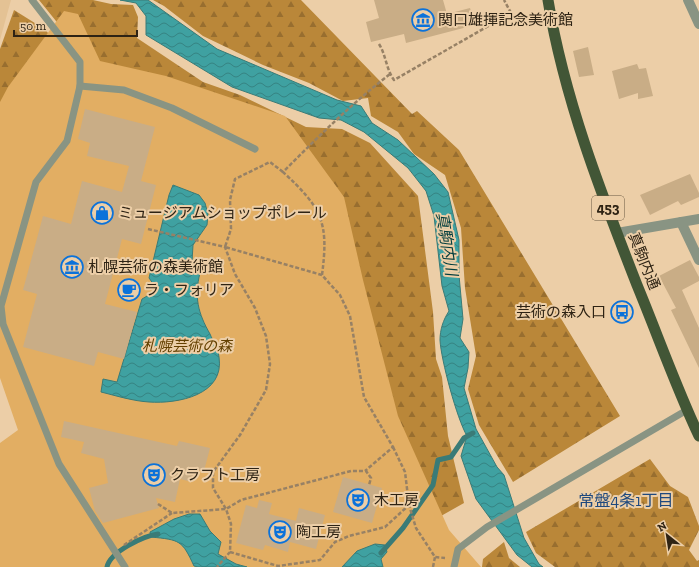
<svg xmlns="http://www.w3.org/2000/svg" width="699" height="567" viewBox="0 0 699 567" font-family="'Zilla Slab','Noto Sans JP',serif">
  <defs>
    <pattern id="forest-firs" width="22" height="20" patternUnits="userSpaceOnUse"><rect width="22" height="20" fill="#ba8739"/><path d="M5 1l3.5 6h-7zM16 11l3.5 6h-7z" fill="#986e2f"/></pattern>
    <pattern id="water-waves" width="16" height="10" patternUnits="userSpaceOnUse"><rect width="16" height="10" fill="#3fa1a1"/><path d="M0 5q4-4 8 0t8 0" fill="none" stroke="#358382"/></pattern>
  </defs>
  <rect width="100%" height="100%" fill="#eccea7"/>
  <!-- built -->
  <path fill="#e4c294" d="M0,0h11l-11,40z"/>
  <!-- forest -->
  <g fill="url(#forest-firs)">
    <path d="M39,0h54l18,4 22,1 5,12 -1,21 66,44 37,13 66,32 36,2 28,14 48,53 15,116 3,47 6,18 6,59 16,67 -39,22 -365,-499z"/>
    <path d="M153,0h148l111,114 5,-3 42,39 161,266 -107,66 -34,-57 -11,-36 8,-33 -11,-68 -4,-60 -16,-53 -31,-21 -16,-22 -27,-16 -3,-18 -25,3 -34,-18 -46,-18 -60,-29 -39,-30z"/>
    <path d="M14,10l32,20 5,8 -51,163v-152z"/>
    <path d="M650,459l20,27 18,11 11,29v4l-10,20 8,11 2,-1v7h-144l-19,-14 -10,-21z"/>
    <path d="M504,542l5,16 11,9h-38l1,-8z"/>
  </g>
  <!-- park -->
  <path fill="#e2ae63" d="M64,11l14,3 22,47 66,15 119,40 59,81 19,83 35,136 51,114 32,37h-481v-124l18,-13 -18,-52v-276l8,-15z"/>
  <!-- water -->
  <g fill="url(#water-waves)" stroke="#3a7b77">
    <path d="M120,0h28l69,49 120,51 24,6 11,17 26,17 36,34 14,18 11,48v35l4,44 -3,19 9,14 -1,16 -4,20 12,41 21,38 7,8 20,63 15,26 4,3h-11l-15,-12 -41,-56 -15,-43 6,-20c-10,-17 -26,-76 -27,-96 0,-10 3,-20 9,-29l-7,-25 -8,-70 -8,-25 -18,-23 -44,-36 -23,-12 -22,-2 -87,-31 -86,-52v-19l-10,-13z"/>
    <path d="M173,185l26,10 6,8 3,11 -1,11 -14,20 -1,17 8,11c-6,24 -2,40 10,61 3,7 8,15 9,23 6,38 -41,47 -70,45 -16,-1 -32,-6 -48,-10l2,-13 14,3 25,-83 12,-7v-7l-5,-7 20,-83z"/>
    <path d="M189,514h11l10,17 11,11 -3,12 18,10 11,3h-49l-4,-1c-12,-26 -14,-26 -43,-29l-1,-5 24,-13z"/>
    <path d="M375,544l10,1 2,7 -6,7 2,8h-41l15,-16z"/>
  </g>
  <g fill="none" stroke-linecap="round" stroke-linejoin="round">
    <!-- stream -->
    <g stroke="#3a7b77" stroke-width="5">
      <path d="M381,553l22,-25 30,-43 5,-25 13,-3 13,-19 9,-5"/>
      <path d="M107,567c3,-15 36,-31 51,-33"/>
    </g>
  </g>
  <!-- building -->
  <g fill="#c9ad86">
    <path d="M374,0h69l4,14 23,-6 5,17 -69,18 -2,-9 -33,8 -5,-20 13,-4z"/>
    <path d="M588,47l6,28 -15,2 -6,-26z"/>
    <path d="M637,64l2,5 7,-1 7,28 -15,3v-6l-19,6 -7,-28z"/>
    <path d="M85,109l70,18 -14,54 15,4 -15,59 -19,-5 -17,65 32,8 -13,47 -26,-7 -4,14 -71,-19 14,-53 -14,-4 20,-74 28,8 11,-43 40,11 7,-26 -42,-10 3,-13 -12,-4z"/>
    <path d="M690,174l9,19v4l-18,8 -3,-4 -28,14 -10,-20z"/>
    <path d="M690,260l9,17v4l-17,9 17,38v40l-28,-58 5,-2 -17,-32z"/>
    <path d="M64,421l113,25 2,-5 31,7 -6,23 -9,-2 -3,13 -12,-3 -5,23 -19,-4 3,10 -56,15 -8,-12 -6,-23 19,-5 -4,-24 -23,-6 3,-11 -23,-5z"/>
    <path d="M343,477l39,11 -10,35 -39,-11z"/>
    <path d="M259,500l13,3 -3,11 27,7 3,-13 26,7 -9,34 -26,-7 -2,10 -23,-7 -2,5 -27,-7 10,-38 11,3z"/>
  </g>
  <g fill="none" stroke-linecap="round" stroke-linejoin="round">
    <!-- path -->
    <g stroke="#978165" stroke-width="2.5" stroke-dasharray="4 2" stroke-linecap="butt">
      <path d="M379,44c7,11 7,25 15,36l117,-67 -7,-13"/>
      <path d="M283,172l-13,-10 -35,17 -5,21 1,29 -6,18 97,28 8,9 10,11 10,21 14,81 29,50 -28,24"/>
      <path d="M148,229l77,18 10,27 20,34 11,28 4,28 -4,26 -26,45 -27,37v16l13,21 5,15 -1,28 -13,15"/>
      <path d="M322,275c7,-53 0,-67 -39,-103 34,-34 68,-68 107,-98"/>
      <path d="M393,447l12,25 4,33 7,23 19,29 10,1"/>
      <path d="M158,504l14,9 54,-4 15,-9 110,-29h15l5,7 -2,7"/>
      <path d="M124,545l48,-32"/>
      <path d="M230,552l48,14 42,-6 15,-18 14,-6 36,-9 24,-22"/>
      <path d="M433,567l2,-10"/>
    </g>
    <!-- service -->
    <g stroke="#899483" stroke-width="7">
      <path d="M32,0l48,62v24l-13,55 -31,41 -35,124 2,18 56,140 66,103"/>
      <path d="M80,86l44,4 48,18 83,41"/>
      <path d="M454,567l4,-18 29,-22 200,-117"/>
    </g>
    <!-- minor -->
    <g stroke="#899483" stroke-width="10">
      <path d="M688,0l11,24"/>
      <path d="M681,222l18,38"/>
      <path d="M617,233l82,-14"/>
    </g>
    <!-- trunk -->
    <path stroke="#425636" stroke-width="11" d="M548,0c16,98 53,193 89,285 21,51 39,102 62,151"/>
  </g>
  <!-- icons -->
  <defs>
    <g id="museum-ring" transform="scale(1.15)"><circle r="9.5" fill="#eccea7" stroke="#0b72da" stroke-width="1.5"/><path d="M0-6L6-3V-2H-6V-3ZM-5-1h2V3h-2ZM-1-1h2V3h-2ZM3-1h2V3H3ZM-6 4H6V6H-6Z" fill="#0b72da"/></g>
    <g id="shop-ring" transform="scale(1.15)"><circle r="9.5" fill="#eccea7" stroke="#0b72da" stroke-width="1.5"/><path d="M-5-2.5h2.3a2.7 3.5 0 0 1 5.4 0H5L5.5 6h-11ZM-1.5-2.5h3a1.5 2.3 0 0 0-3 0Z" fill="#0b72da"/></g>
    <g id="cafe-ring" transform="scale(1.15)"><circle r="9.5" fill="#eccea7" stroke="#0b72da" stroke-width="1.5"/><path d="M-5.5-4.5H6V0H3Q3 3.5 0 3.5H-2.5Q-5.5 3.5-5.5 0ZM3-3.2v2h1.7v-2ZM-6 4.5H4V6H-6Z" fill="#0b72da"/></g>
    <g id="bus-ring" transform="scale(1.15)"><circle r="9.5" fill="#eccea7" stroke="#0b72da" stroke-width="1.5"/><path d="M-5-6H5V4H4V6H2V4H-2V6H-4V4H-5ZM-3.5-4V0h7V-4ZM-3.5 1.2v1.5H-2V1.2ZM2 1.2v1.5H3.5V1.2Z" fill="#0b72da"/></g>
    <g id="theatre-ring" transform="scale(1.15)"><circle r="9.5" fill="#eccea7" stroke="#0b72da" stroke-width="1.5"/><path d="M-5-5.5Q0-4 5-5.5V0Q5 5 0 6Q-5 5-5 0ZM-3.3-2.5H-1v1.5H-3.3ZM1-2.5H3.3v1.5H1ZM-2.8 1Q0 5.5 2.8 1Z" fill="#0b72da"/></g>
  </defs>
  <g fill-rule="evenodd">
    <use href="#museum-ring" x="423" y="20"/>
    <use href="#shop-ring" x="102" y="213"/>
    <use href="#museum-ring" x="72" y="267"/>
    <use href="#cafe-ring" x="129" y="290"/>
    <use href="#bus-ring" x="622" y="312"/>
    <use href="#theatre-ring" x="154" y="475"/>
    <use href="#theatre-ring" x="358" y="500"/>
    <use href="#theatre-ring" x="280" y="532"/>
  </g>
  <g text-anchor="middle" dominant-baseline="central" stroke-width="4" stroke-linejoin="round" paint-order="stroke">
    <!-- shield labels -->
    <rect fill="#eccea7" stroke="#675640" stroke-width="1" x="592" y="196" width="32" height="24" rx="3"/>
    <g font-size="14" font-weight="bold" fill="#2e2314">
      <text x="608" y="208">453</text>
    </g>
    <!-- poi labels -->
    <g font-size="15" fill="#2e2314" stroke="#eccea7" text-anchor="start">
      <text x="438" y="20">関口雄揮記念美術館</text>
      <text x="118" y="213">ミュージアムショップポレール</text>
      <text x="88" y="267">札幌芸術の森美術館</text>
      <text x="144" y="290">ラ・フォリア</text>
      <text x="606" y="312" text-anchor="end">芸術の森入口</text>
      <text x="170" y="475">クラフト工房</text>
      <text x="374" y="500">木工房</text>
      <text x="296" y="532">陶工房</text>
    </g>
    <!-- street labels -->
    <g font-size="15" fill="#2e2314" stroke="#eccea7">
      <text transform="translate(644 261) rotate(68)">真駒内通</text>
    </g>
    <!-- park labels -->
    <g font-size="15" font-style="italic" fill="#634000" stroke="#eccea7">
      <text x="187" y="346">札幌芸術の森</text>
    </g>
    <!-- water labels -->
    <g font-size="16" font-style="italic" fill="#003d3d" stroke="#eccea7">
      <text transform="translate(447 244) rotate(81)">真駒内川</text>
    </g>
    <!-- neighbourhood labels -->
    <g font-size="16" fill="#1f497e" stroke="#eccea7">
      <text x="626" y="500">常盤4条1丁目</text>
    </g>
  </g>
  <!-- north arrow -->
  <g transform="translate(667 535) rotate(330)" stroke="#eccea7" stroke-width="3" paint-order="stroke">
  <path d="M0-3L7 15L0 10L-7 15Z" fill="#2e2314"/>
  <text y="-6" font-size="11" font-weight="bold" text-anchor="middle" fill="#2e2314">N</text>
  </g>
  <!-- scale -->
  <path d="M14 30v6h123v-6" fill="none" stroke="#2e2314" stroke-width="2"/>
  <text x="20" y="30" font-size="12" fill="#2e2314" stroke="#eccea7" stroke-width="3" paint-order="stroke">50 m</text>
</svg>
